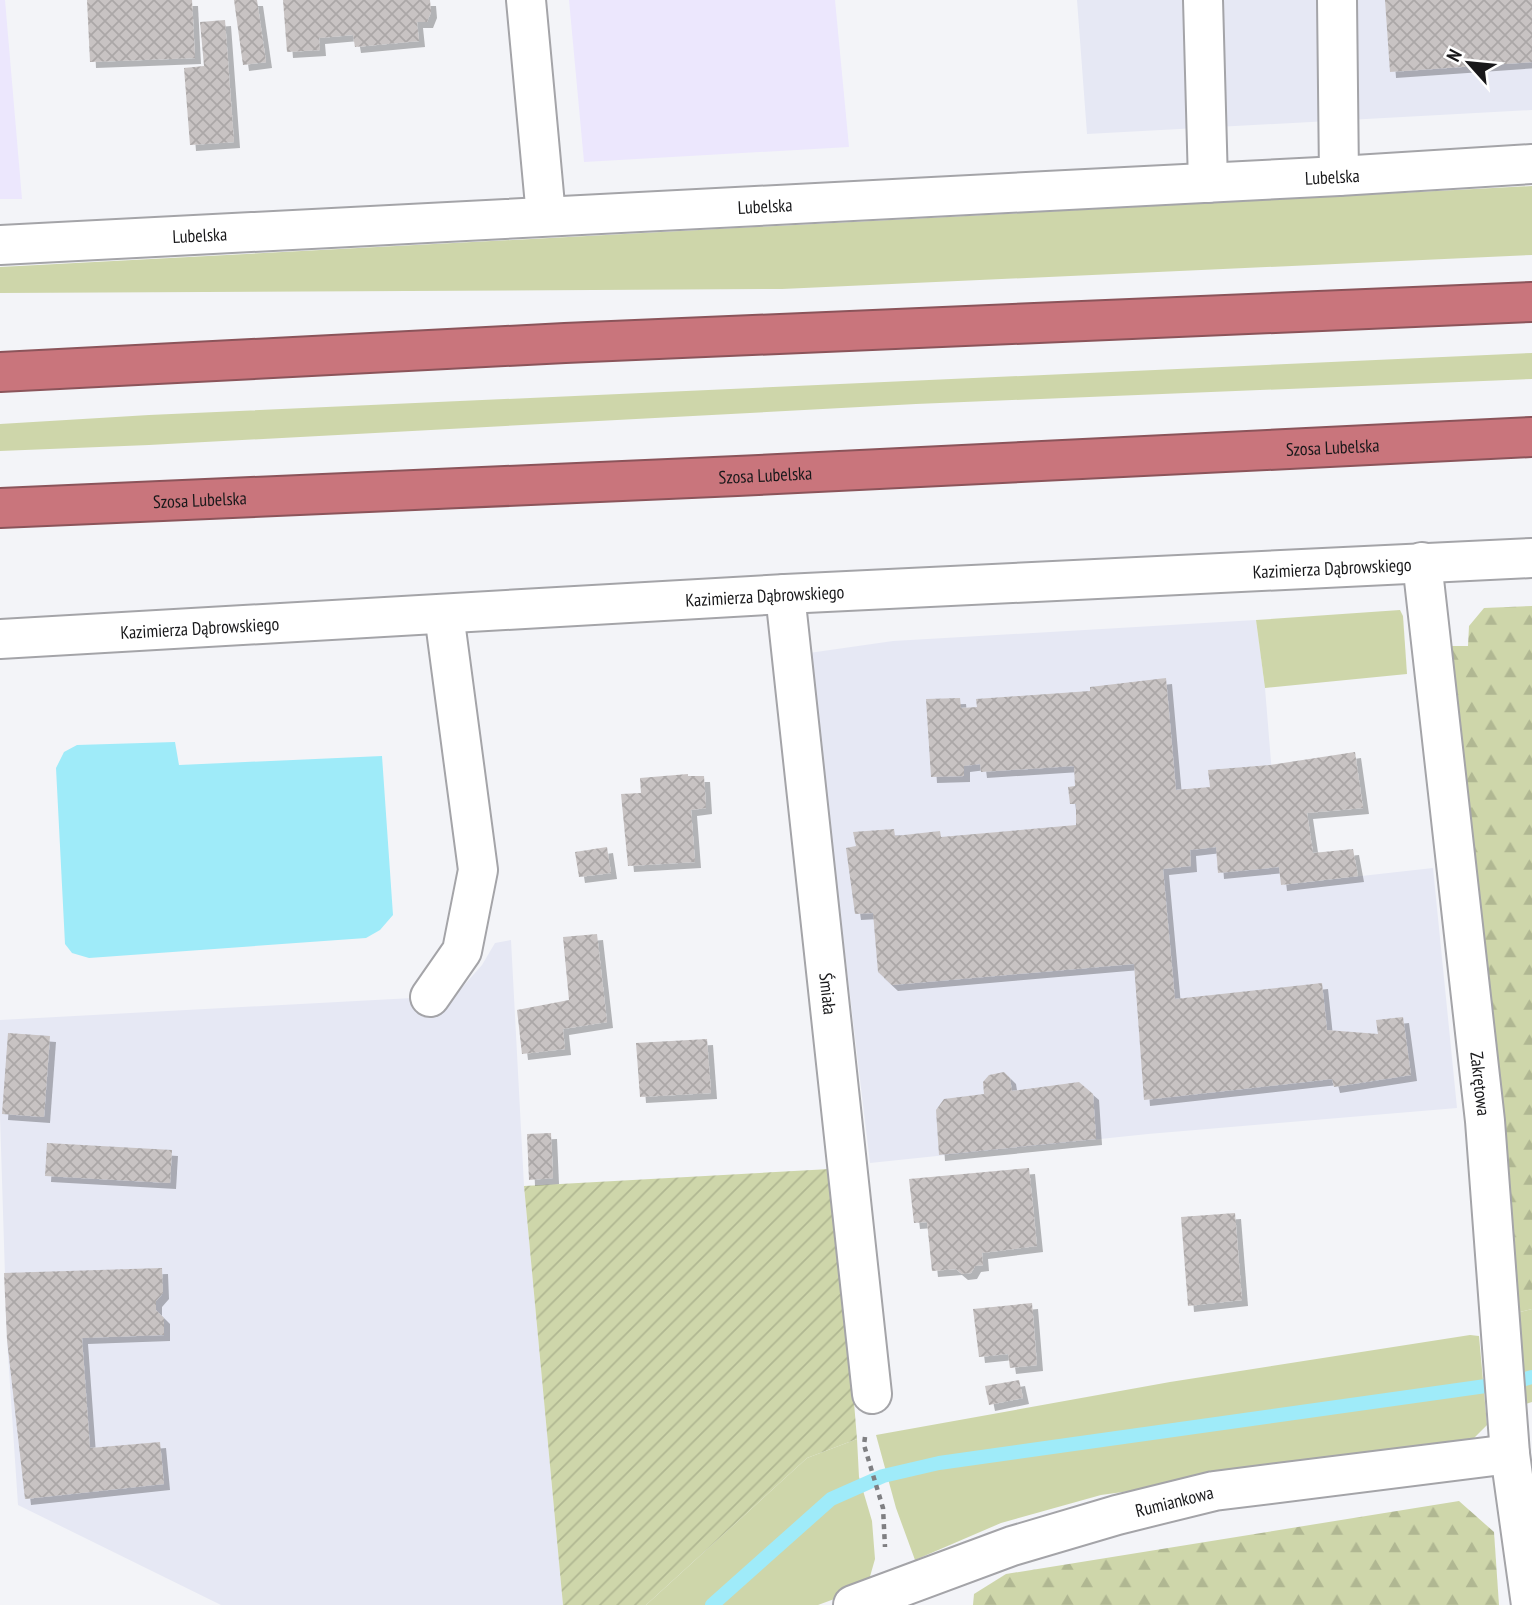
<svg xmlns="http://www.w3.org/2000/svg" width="1532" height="1605" viewBox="0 0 1532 1605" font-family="'PT Sans Narrow',sans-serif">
  <defs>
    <pattern id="forest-firs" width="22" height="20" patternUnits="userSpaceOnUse" patternTransform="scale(1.75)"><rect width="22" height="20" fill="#ced6aa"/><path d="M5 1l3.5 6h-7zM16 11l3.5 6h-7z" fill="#b0b792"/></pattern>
    <pattern id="garden-furrows" width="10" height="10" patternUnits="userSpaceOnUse" patternTransform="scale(1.75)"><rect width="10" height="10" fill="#ced6aa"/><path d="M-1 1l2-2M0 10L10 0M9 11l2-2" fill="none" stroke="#b0b792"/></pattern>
    <pattern id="building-cross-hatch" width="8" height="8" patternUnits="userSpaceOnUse" patternTransform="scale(1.75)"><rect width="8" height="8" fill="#c8c3c3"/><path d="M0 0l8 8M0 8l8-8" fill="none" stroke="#aba7a7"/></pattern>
    <filter id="shadow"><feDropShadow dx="6" dy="6" stdDeviation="0" flood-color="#0004"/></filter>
  </defs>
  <rect width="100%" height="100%" fill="#f3f4f8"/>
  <!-- built -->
  <g fill="#e6e8f4">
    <path d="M1077,0h455v110l-445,24z"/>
    <path d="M1256,620l9,68 16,197 152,-17 24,240 -309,26 -278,29 -61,-510 84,-12z"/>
    <path d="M511,940l13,246 39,419h-342l-203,-100 -11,-165 -7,-224v-96l431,-23 27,-5 24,-27 13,-22z"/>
  </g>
  <!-- industrial -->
  <g fill="#ece7fd">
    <path d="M0,0h5l17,199h-22z"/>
    <path d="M569,0h266l14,147 -265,15z"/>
  </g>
  <!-- green -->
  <g fill="#ced6aa">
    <path d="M1532,186v69l-750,34 -782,4v-26z"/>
    <path d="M1532,353v26l-616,25 -767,41 -149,6v-27l149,-9z"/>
    <path d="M1400,610l3,6 4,58 -142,14 -9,-68z"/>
    <path d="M1532,1309v93l-10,3 -6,-92z"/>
    <path d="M1470,1335l9,1 8,89 -15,15 -34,8 -337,47 -100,28 -86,37 -19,-52 -20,-73 294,-53z"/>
    <path d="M857,1439l2,38 13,44 3,38 -8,28 -49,18h-172l161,-147z"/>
  </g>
  <!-- forest -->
  <g fill="url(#forest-firs)">
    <path d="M1532,606v703l-16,4 -64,-667h16l1,-20 15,-18z"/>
    <path d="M1459,1501l35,31 5,73h-526l1,-11 32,-20z"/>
  </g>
  <!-- garden -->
  <path fill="url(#garden-furrows)" d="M830,1169l19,172 8,98 -50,19 -161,147h-83l-39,-419z"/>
  <!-- water -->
  <path fill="#9febf9" d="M175,742l4,23 203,-9 11,159 -13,15 -14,8 -277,20 -17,-5 -7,-9 -9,-176 8,-16 13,-7z"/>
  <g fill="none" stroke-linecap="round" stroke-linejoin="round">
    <!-- stream -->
    <g stroke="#9febf9" stroke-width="14">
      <path d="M1521,1380l11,-3"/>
      <path d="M712,1605l119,-106 52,-23 56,-13 547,-77"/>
    </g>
  </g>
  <!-- building -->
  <g fill="url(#building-cross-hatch)" filter="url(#shadow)">
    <path d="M87,0h105l3,58 -105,4z"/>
    <path d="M234,0h23l9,62 -23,3z"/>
    <path d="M283,0h147l1,12 -4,10h-10l2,19 -64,6 -2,-12 -34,3 1,12 -33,2z"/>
    <path d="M1385,0h147v62l-142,10z"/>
    <path d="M225,20l9,122 -44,3 -6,-77 20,-2 -4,-44z"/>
    <path d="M1166,678l10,112 34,-3 -2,-17 62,-5 85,-13 8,56 -56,5 6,40 40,-4 5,27 -77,9 -2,-18 -61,6 -2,-26 -26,3 1,16 -28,3 12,130 147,-16 5,47 51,4 -2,-14 27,-3 8,58 -77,12 -2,-8 -188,21 -10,-136 -242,21 -14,-13 -5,-59 -18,1 -9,-66 10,-2 -3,-14 41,-3 1,7 45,-5 1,6 135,-12v-21h-6l-2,-17 7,-1 -1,-20 -93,6 -1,-8 -16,2v10l-33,1 -5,-78 34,-1 1,10 16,-1 -1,-8 114,-8v-4z"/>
    <path d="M688,774v2h16l2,32 -15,2 4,52 -67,4 -7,-72 20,-1 -1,-15z"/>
    <path d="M607,847l4,26 -32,4 -4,-25z"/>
    <path d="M597,934l10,88 -44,7 2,20 -43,5 -5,-44 52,-10 -6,-63z"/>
    <path d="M8,1033l42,3 -6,81 -42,-3z"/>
    <path d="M707,1039l4,54 -71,4 -4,-54z"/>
    <path d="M1004,1072l6,6 2,13 67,-9 14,12 3,45 -157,16 -3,-45 8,-11 40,-5 -1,-12 6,-7z"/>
    <path d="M551,1133l2,45 -24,2 -2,-46z"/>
    <path d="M47,1143l125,7 -2,33 -125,-7z"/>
    <path d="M1029,1168l8,78 -55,7 1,12 -8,1 -4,7 -9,1 -6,-5 -24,2 -5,-49 -13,1 -5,-44z"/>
    <path d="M1235,1213l7,87 -54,6 -7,-89z"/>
    <path d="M162,1268l1,25 -7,8v9l8,8v17l-82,3 8,110 70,-6 4,42 -139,15 -18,-159 -3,-67z"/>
    <path d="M1032,1303l5,62 -27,3 -2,-14 -29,3 -6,-48z"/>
    <path d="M1019,1380l4,18 -34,7 -4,-19z"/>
  </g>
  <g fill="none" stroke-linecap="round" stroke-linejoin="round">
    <!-- minor casing -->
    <g stroke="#a4a4a8" stroke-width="42">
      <g id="minor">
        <path d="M526,0l20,216"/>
        <path d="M1203,0l5,183"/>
        <path d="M1337,0l2,176"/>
        <path id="s1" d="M0,245l1339,-69 193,-12"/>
        <path id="s2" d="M1422,562l63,559 25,333 21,151"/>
        <path id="s3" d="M785,594l87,800"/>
        <path id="s4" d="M0,639l785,-45 747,-36"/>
        <path d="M430,997l32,-46 16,-81 -34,-256"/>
        <path id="s5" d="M853,1605l159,-59 105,-31 97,-24 296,-37"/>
      </g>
    </g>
    <!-- highway casing -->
    <g stroke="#8b545a" stroke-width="42">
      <g id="highway">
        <path d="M0,372l565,-29 967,-41"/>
        <path id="s6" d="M0,508l737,-32 795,-39"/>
      </g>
    </g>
    <!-- path -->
    <path stroke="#7f7f82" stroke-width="4.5" stroke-dasharray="5 5" stroke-linecap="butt" d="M865,1437l-1,8 19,63 2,39"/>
    <!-- minor -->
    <use href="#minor" stroke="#fff" stroke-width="38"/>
    <!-- highway -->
    <use href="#highway" stroke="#c9757c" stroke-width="38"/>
  </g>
  <g text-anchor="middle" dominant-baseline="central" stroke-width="5" stroke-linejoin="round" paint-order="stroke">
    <!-- street labels -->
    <g font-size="18" fill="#18181a" stroke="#fff">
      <text stroke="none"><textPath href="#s1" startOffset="1334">Lubelska</textPath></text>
      <text stroke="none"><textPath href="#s1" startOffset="766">Lubelska</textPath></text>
      <text stroke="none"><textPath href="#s1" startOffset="200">Lubelska</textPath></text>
      <text stroke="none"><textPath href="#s6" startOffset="1334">Szosa Lubelska</textPath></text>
      <text stroke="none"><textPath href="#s6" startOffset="766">Szosa Lubelska</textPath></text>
      <text stroke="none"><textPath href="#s6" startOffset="200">Szosa Lubelska</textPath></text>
      <text stroke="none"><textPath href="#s4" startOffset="1334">Kazimierza Dąbrowskiego</textPath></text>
      <text stroke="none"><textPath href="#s4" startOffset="766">Kazimierza Dąbrowskiego</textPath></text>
      <text stroke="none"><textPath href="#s4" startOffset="200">Kazimierza Dąbrowskiego</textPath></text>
      <text stroke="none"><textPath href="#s3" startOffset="402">Śmiała</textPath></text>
      <text stroke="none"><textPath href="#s2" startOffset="525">Zakrętowa</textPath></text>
      <text stroke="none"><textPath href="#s5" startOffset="338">Rumiankowa</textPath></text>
    </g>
  </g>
  <!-- north arrow -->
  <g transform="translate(1469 63) rotate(297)" stroke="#ffffff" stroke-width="5" paint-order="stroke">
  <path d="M0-5L12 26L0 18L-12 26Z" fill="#18181a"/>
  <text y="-10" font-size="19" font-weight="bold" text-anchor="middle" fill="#18181a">N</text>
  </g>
</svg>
